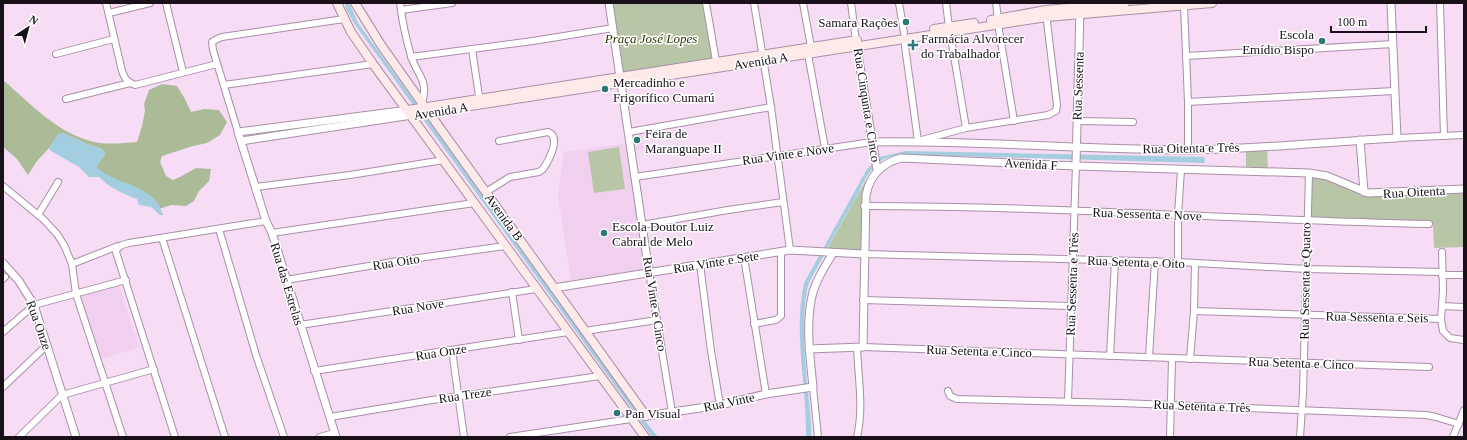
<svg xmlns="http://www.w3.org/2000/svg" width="1467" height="440" viewBox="0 0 1467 440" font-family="'Times New Roman',serif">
  <rect width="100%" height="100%" fill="#f7dcf5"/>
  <!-- built -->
  <g fill="#f0cfef">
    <path d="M641,130l3,19 -11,2 -3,-20z"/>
    <path d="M630,143l19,126 -78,11 -13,-84 6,-44z"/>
    <path d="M119,285l20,62 -40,13 -20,-63z"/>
  </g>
  <!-- green -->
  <g fill="#b8c5a6">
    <path d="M609,3h97l9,60 -94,14z"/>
    <path d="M1267,146l1,26h-22v-25z"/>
    <path d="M619,147l6,42 -31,4 -6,-41z"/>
    <path d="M1310,173l56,20 98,-3v57l-30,1 -1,-25 -125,-4z"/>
    <path d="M866,180l-4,73 -36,-2z"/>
  </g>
  <!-- forest -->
  <path fill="#acbb97" d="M3,80c28,24 54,53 91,62 13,3 29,1 43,0l5,-16 3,-15 -1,-7 5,-14 13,-6 15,2 8,13 6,13 13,-3 15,1 8,12 -7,13 -13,8 -14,3 -31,10 -2,6 6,14 7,4 7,-3 16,-9 15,1 -2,12 -10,10 -5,10 -8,5 -15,-1 -12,4 -57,-36 -6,-6 9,-13 -3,-5 -15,-5 -24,-11 -26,28 -9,14 -11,-16 -14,-12z"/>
  <!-- water -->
  <g fill="#a3cee0">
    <path d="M345,3h4l9,20 274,381 26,33h-6l-3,-4 -295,-410 -8,-14z"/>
    <path d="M63,133l24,11 15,5 3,5 -9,13c17,16 44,16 60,34 3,3 5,9 7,14h-3l-9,-8 -12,-2 -2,-6c-14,-5 -27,-11 -38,-22h-10l-10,-10 -28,-16 -2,-3 8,-13z"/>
    <path d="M906,151l298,6 1,6 -285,-8c-12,0 -32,-1 -41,7 -12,9 -19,28 -26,41 -12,20 -23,40 -34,61 -4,9 -11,17 -12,27 -6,28 -2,72 1,101 1,15 4,29 3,45h-5c1,-51 -13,-103 -2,-154l63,-114 13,-12z"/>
  </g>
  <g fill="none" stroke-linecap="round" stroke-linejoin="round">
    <!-- minor casing -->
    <g stroke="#a88fa7" stroke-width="8">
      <g id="minor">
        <path d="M106,3l16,68c3,8 5,11 13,14l82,-21"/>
        <path d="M166,3l17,69"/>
        <path d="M400,3c2,17 6,36 11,53 6,19 18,24 11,47"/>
        <path d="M706,3l10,58"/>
        <path d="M754,3l17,104 19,143"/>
        <path d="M803,3l8,44"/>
        <path d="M851,3l5,38"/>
        <path d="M899,3l5,30"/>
        <path d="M946,3l3,24"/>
        <path d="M996,3l2,16"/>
        <path d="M1182,3l2,2 4,97v48"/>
        <path d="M1440,3l4,133"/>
        <path d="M401,10l51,-7"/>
        <path d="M109,13l41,-10"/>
        <path d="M998,24l16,97"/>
        <path d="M950,32l16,96"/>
        <path d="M904,39l14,102 48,-13 82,-13 8,-4 1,-6 -11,-92"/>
        <path d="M472,49l8,54"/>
        <path d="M56,54l58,-15"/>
        <path d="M808,54l17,94"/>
        <path d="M1186,56l207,-12"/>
        <path d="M411,57l122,-16 80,-13"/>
        <path d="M224,85l149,-21"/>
        <path d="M66,99l64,-16"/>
        <path d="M1188,102l206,-11"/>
        <path d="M1077,121l56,1"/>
        <path d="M238,132l-25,-82 -1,-8 5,-3 5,-2 122,-18"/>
        <path d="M629,132l142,-25"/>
        <path d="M1397,138l67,-3"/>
        <path d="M635,177l237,-35"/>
        <path d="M3,186l40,33 14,15 7,11 8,19 4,30 47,143"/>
        <path d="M256,187l94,-12 94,-15"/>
        <path d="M486,192l24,-15 29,-5 4,-3c5,-7 19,-32 5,-37l-49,9"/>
        <path d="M864,206c189,0 377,14 565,18"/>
        <path d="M38,215l20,-33"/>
        <path d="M642,225l86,-15 55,-8"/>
        <path d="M219,229l37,126 28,82"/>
        <path d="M272,233l202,-30"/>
        <path d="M162,238l63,199"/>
        <path d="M1442,252l1,38 -2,29 2,12 7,7 14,2"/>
        <path d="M864,254l314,8 128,7 136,3"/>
        <path d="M744,257l22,137"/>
        <path d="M1178,262v-47l3,-45"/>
        <path d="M72,264l46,-18"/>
        <path d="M700,264l11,87 9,54"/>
        <path d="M649,272l23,140"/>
        <path d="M1442,275h22"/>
        <path d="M3,279l2,-2"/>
        <path d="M286,280l118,-20 101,-14"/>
        <path d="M512,292l7,48"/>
        <path d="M863,300l208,6"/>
        <path d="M1442,306l22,1"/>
        <path d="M1194,311l247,8"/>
        <path d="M754,324l22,-4 5,-4v-64"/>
        <path d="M300,325l236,-36"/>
        <path d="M585,331l72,-11"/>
        <path d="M3,332l31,-27 92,-25"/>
        <path d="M863,347l566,20"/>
        <path d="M452,350l12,87"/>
        <path d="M1110,356l5,-95"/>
        <path d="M1149,357l6,-96"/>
        <path d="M1190,359l4,-48 1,-48"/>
        <path d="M314,371l254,-39"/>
        <path d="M3,387l44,-42"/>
        <path d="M813,387l5,50"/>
        <path d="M948,391l2,5 7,3 163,4 306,12 10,2 23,7"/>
        <path d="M1068,401l8,-237"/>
        <path d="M330,417l102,-17 168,-24"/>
        <path d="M19,437l43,-42 92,-26"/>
        <path d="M175,437l-59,-185 1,-3 5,-4 7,-2 137,-22"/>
        <path d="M320,437l14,-4"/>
        <path d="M510,437l121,-18"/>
        <path d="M857,437c7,-30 1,-59 0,-90"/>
        <path d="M1170,437l2,-78"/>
        <path d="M1300,437l3,-44 6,-220"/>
        <path d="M1453,437l11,-27"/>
      </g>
    </g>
    <!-- tertiary casing -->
    <g stroke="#a88fa7" stroke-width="9">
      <g id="tertiary">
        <path d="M609,3c14,90 26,180 40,269"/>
        <path d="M856,42l21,128"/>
        <path d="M1360,140l4,52"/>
        <path d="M241,141l171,-26"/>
        <path d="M872,142c106,-2 210,8 316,8 69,-1 139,-8 209,-12l-6,-135"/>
        <path d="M1076,164l4,-155"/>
        <path d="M3,263l16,18 15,24 42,132"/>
        <path d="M554,288l236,-38 74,4"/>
        <path d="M809,349l54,-2 3,-152c4,-20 16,-32 35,-37l175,8 233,7 18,3 41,17 96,-4"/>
        <path d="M646,416l74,-11 46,-11 47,-7c-3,-30 -8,-66 0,-95 4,-14 12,-26 20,-39"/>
        <path d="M336,437l-64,-204 -6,-12 -28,-89 170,-22"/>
      </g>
    </g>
    <!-- secondary casing -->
    <g stroke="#a88fa7" stroke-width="10">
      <g id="secondary">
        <path d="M337,3l14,29 22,32 272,373"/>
        <path d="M355,3l26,42 41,58 224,313"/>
        <path d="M991,20l55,-10 79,-7"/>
        <path d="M934,29l40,-6"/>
        <path d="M408,110l449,-70"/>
        <path d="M412,115l635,-98 165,-14"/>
      </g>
    </g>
    <!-- minor -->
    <use href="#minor" stroke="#fff" stroke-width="6"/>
    <!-- tertiary -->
    <use href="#tertiary" stroke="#fff" stroke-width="7"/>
    <!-- secondary -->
    <use href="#secondary" stroke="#feeae8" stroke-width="8"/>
  </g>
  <!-- markers -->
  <g fill="#2e7778" stroke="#fff" stroke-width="1.5">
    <circle cx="906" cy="22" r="4"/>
    <circle cx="1322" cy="41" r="4"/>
    <path d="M911 39h4v4h4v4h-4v4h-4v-4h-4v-4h4z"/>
    <circle cx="605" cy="89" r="4"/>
    <circle cx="637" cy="140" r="4"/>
    <circle cx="604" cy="233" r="4"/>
    <circle cx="617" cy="413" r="4"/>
  </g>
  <g text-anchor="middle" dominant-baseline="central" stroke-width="3" stroke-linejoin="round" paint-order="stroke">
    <!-- poi labels -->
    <g font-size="13" fill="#191019" stroke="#fff" text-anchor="start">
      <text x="898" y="22" text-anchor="end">Samara Rações</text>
      <text x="1314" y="34" text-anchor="end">Escola<tspan x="1314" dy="15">Emídio Bispo</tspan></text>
      <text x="921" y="38">Farmácia Alvorecer<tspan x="921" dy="15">do Trabalhador</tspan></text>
      <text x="613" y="82">Mercadinho e<tspan x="613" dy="15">Frigorífico Cumarú</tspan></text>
      <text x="645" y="133">Feira de<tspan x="645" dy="15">Maranguape II</tspan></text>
      <text x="612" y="226">Escola Doutor Luiz<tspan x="612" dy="15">Cabral de Melo</tspan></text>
      <text x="625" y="413">Pan Visual</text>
    </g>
    <!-- park labels -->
    <g font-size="13" font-style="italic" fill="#283900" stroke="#fff">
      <text x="651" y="38">Praça José Lopes</text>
    </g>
    <!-- street labels -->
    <g font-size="13" fill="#191019" stroke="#fff">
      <text transform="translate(761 61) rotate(-9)">Avenida A</text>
      <text transform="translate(1078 86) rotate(-88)">Rua Sessenta</text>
      <text transform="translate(867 105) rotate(81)">Rua Cinqunta e Cinco</text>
      <text transform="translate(441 111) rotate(-9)">Avenida A</text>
      <text transform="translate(1191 148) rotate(-1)">Rua Oitenta e Três</text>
      <text transform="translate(788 154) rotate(-8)">Rua Vinte e Nove</text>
      <text transform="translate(1031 164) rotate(3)">Avenida F</text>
      <text transform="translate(1414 192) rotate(-3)">Rua Oitenta</text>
      <text transform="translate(1147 214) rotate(2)">Rua Sessenta e Nove</text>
      <text transform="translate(504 217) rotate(54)">Avenida B</text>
      <text transform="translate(396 262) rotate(-9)">Rua Oito</text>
      <text transform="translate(716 262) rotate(-9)">Rua Vinte e Sete</text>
      <text transform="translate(1136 262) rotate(2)">Rua Setenta e Oito</text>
      <text transform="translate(1305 281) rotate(-89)">Rua Sessenta e Quatro</text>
      <text transform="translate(287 284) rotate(73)">Rua das Estrelas</text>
      <text transform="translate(1072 284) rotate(-88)">Rua Sessenta e Três</text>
      <text transform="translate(655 304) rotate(81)">Rua Vinte e Cinco</text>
      <text transform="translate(418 307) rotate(-9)">Rua Nove</text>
      <text transform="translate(1377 317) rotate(1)">Rua Sessenta e Seis</text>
      <text transform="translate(39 325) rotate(70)">Rua Onze</text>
      <text transform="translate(979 351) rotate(2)">Rua Setenta e Cinco</text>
      <text transform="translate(441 352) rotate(-9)">Rua Onze</text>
      <text transform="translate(1301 363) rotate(2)">Rua Setenta e Cinco</text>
      <text transform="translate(465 395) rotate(-8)">Rua Treze</text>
      <text transform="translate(729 402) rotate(-12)">Rua Vinte</text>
      <text transform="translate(1202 406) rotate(2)">Rua Setenta e Três</text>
    </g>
  </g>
  <!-- border -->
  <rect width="1467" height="440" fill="none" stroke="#191019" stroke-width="8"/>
  <!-- north arrow -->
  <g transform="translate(28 28) rotate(36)" stroke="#ffffff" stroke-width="3" paint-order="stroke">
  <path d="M0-3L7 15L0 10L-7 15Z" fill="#191019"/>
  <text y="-6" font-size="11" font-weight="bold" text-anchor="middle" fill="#191019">N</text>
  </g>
  <!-- scale -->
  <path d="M1331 26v6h95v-6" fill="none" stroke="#191019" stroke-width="2"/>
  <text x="1337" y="26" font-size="12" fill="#191019" stroke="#ffffff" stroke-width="3" paint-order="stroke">100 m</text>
</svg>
